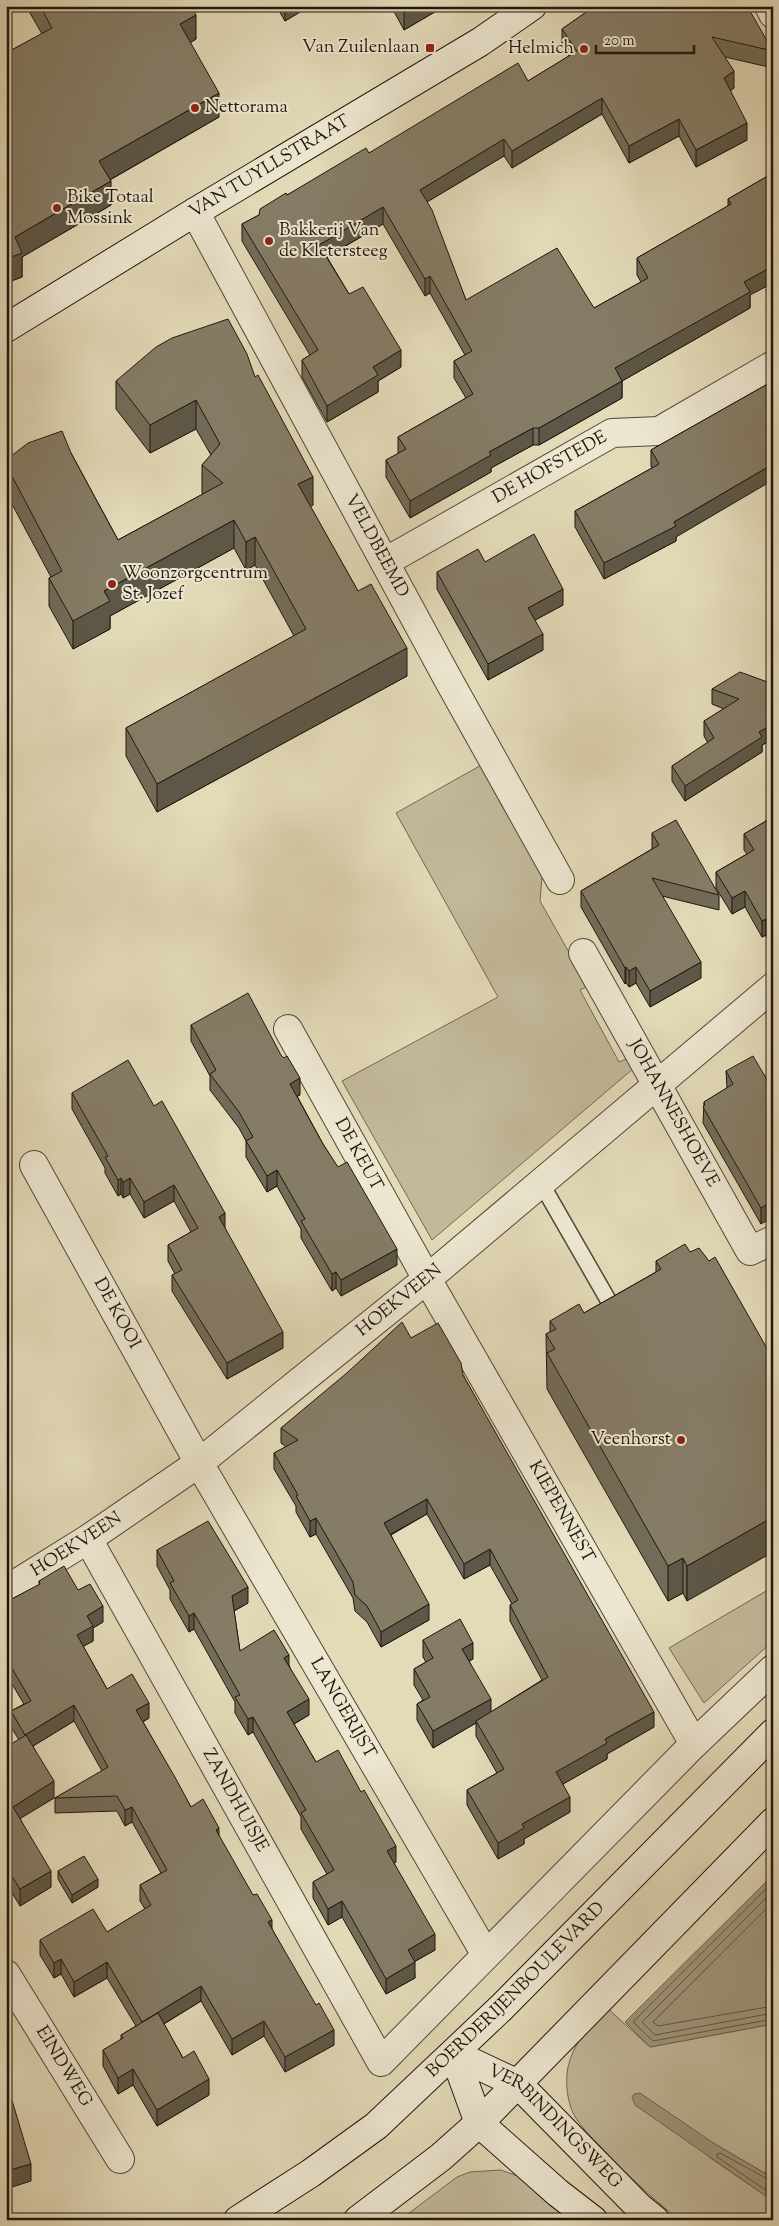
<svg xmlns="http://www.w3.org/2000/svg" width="779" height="2226" viewBox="0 0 779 2226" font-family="'Sorts Mill Goudy',serif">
  <rect width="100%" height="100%" fill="#e3dab8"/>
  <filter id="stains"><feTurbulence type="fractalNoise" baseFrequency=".004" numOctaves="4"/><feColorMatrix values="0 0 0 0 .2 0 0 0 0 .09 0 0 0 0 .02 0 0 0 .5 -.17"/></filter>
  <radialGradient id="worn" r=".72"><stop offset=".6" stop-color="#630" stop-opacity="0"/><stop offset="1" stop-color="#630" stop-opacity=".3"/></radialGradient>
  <!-- green -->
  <g fill="#c2b99b" stroke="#706854">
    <path d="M485,763l58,100 -3,38 48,85 -8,4 39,72 10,-4 5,10 -202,172 -90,-159 156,-84 -102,-184z"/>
    <path d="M773,1587v54l-69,62 -35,-55z"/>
    <path d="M606,2007l44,40 123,-23v154l-58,-34 -6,13 64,44v19h-94c-28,-23 -54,-47 -78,-73 -10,-10 -20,-20 -27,-32 -7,-14 -9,-33 -6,-48 5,-24 23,-42 38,-60z"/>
    <path d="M501,2170l30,11 43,39h-174l57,-43 13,-5z"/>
  </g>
  <!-- water -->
  <g fill="#a0977e" stroke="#6c6351">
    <path d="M773,1875v149l-123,23 -25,-25z"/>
    <path d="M640,2093l75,51 58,34v23l-138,-96 -3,-8 2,-3z"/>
  </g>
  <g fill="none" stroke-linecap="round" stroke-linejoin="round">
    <!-- shore -->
    <g stroke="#605646" stroke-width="1">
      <path d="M773,1882l-140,140 20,19 120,-22"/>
      <path d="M773,1891l-131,131 13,13 118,-22"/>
      <path d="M773,1902l-120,120 5,4 115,-20"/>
      <path d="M773,2182l-53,-29 -3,1v3l56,38"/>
    </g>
    <!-- lane casing -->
    <g stroke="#504738" stroke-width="18">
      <path id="lane" d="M541,1183l70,122"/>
    </g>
    <!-- street casing -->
    <g stroke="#504738" stroke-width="30">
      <g id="street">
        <path d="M769,6l4,8"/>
        <path id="s1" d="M195,212l254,469 111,199"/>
        <path id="s2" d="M385,562l227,-129 47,-2 114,-66"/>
        <path id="s3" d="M583,953l167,298 23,-11"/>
        <path id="s4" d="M288,1029l139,250 267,465"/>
        <path id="s5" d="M34,1165l165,298 287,492"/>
        <path id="s6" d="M88,1539l293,523 313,-318 79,-75"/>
        <path id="s7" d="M6,1590l82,-51 111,-76 228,-184 346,-292"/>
        <path id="s8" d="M6,1974l114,185"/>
      </g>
    </g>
    <!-- secondary casing -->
    <g stroke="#1f160d" stroke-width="30">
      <g id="secondary">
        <path id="s9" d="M6,328l189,-116 285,-170 52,-36"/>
        <path id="s10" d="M454,2054l64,30 121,123 16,13"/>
        <path d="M454,2054l25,69 79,70 35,27"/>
        <path id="s11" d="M238,2220l73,-47 65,-47 126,-119 271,-274"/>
        <path d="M358,2220l83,-63 38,-34 294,-301"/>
      </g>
    </g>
    <!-- lane -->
    <use href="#lane" stroke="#ede7d1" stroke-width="15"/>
    <!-- street -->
    <use href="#street" stroke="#ede7d1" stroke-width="28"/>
    <!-- secondary -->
    <use href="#secondary" stroke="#ede7d1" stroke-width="28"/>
  </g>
  <!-- wall -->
  <g fill="#726b58" stroke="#1f160d">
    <path d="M26,6h165l5,33 -6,4 29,74 -109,63 1,25 -89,52v20l-16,6v-230l36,-19z"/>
    <path d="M276,6h34l-25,15z"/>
    <path d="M391,6h54l-41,24z"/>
    <path d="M595,6l178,45v17l-48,-11 9,31 -4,3 17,49 -51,27 -17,-31 -50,27 -27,-49 -90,54 -8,-12 -77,46 39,98 128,8 47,-26 -4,-7v-17l91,-52v-7l45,-26 -23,122v13l-128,73v17l-83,47h-6l-42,23v4l-81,46 -24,-41v-17l12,-6v-17l68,-39 -12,-20v-17l11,-6 -35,-62 -5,3 -42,-72 -56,33 22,37 52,73 -23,14v11l-51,30 -25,-45v-17l8,-5 -68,-114v-17l17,-9 28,-20 82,-42 159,-72 41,-25 -7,-10v-17z"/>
    <path d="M255,377l58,128 -3,1 48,85 49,85 -250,136 -31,-56v-28l168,-92 -39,-71 -9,5 -12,-22 -124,68v13l-37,20 -24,-43v-28l2,-1 -38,-71 -7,-9v-37l65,-7 47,87 85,-46 -1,-1v-28l9,-10 -15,-26 -46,24 -34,-44v-28z"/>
    <path d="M773,381l-97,156v4l-72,38 -29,-52v-16l77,-43 -1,-2v-16z"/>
    <path d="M485,562l78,43 -28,15 8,30 -55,30 -51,-91v-17z"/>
    <path d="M773,684v55l-11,6v7l-77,49 -13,-20v-15l36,-23 -4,-7v-15l20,-12 -12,-5v-15z"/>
    <path d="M773,817l-6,121 -1,-3 -4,2 -17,-30 -13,7 -16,-26v-16l31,-18 -3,-4v-16z"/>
    <path d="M652,833l67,62v15l-57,-14 39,82 -51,29 -14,-24 -7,4 -3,-4 -1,1 -44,-77v-16l71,-42z"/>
    <path d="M191,1025l109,70 -3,1 26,48 74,121 -56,31 -5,-8 -4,3 -31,-53v-9l-24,-43 -10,6 -21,-35v-16l-7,-13 -29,-38v-14l-19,-35z"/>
    <path d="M726,1071l47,19 -12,134 -58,-101 1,-21 23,-14z"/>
    <path d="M72,1093l82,13 71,122 58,120 -56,31 -55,-88v-16l3,-1 -7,-13v-16l23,-13 -17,-31 -30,17 -14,-24 -7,4 -2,-4 -3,2 -13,-23v-5l-33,-59z"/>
    <path d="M690,1252l-3,349 -4,-8 -15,8 -121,-212 -1,-55 4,-2v-11l34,-8 72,-41v-11z"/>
    <path d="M411,1338l52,37 191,352 -47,27v5l-44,25 7,28 -46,27v5l-26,15 -31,-54v-15l30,-17 -21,-37v-13l-43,25 -16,-28v-16l6,-4 -9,-15v-16l12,-7 -3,-5v-17l50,19 -4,2 22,51 51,-32 -32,-59v-16l2,-1 -22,-39 -26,14 -37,-65 -36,21 38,85 -48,27 -14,-25 -12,-11 -2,-13 -37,-64 -6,3 -14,-25v-6l-22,-37v-16l12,-6 -5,-4v-15z"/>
    <path d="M157,1550l91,53 -14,8 6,40 49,14 20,50 -15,9 22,38 80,100 -2,1 41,87 -21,12 1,16 -29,16 -44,-77 -14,8 -15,-27v-16l14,-8 -26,-45v-12l-48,-85 -5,3 -13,-22v-11l-41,-73 -5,3 -19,-33v-9l-13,-24z"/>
    <path d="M39,1581l39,9 25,32 -10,6v13l-10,5 24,43 42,29 -6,4 48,85 28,30 53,92 62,116 -49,27 -21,-36 -32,19 -31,-54 -37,23 19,34 26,37 -52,31 -24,-41 -15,9 -15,-28v-16l18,-10v-5l15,-9 -29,-48 -33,19 -13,-23 -7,4 -14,-23v-15l67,-8 38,-23 -5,-8v-16l21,-12 -29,-51 -7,4 -8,-15 -62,2v-15l47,-27 -28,-50 -41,25 21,52 -34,20 31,69 -31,19 -14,-23v-136l13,-7 -8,-13v-16l13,-7 -18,-30v-72l33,-17z"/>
    <path d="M58,1871l40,16 -26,16 -14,-24z"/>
  </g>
  <!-- shaded-wall -->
  <g fill="#5d5747" stroke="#1f160d">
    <path d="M285,6h25l-25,15z"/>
    <path d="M416,6h29l-41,24v-17z"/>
    <path d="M196,15v24l-16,10v-25z"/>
    <path d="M734,71v17l-10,7v-17z"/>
    <path d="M219,93v24l-120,69v-25z"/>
    <path d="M602,98v16l-90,54v-17z"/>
    <path d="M679,119v17l-50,27v-17z"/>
    <path d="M747,123v17l-51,27v-17z"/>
    <path d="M504,139v17l-84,50v-16z"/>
    <path d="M111,181v24l-89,52v20l-16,6v-24l9,-22z"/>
    <path d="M383,207v17l-64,37v-16z"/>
    <path d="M773,266v17l-23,12v13l-135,77v-17l129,-86z"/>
    <path d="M430,276v17l-5,3v-17z"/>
    <path d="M401,350v17l-23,14v11l-51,30v-16l46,-39z"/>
    <path d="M622,381v17l-83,47v-17z"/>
    <path d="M196,400v29l-46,24v-28z"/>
    <path d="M533,428v17l-42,23v4l-81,46v-17l79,-49z"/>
    <path d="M773,464v16l-97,57v4l-72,38v-16z"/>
    <path d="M313,477v28l-15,8v-29z"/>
    <path d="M234,520v28l-124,68v13l-37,20v-28l31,-30z"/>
    <path d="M255,537v28l-9,5v-28z"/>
    <path d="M563,589v16l-35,19v-16z"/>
    <path d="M10,630v27l-4,2v-27z"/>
    <path d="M543,634v16l-55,30v-16z"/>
    <path d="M407,648v28l-250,136v-28z"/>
    <path d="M773,724v15l-11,6v7l-77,49v-15l74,-54z"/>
    <path d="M745,891v16l-13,7v-16z"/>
    <path d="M766,919v16l-4,2v-16z"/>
    <path d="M773,919v16l-6,3v-16z"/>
    <path d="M701,962v16l-51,29v-16z"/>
    <path d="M626,967v16l-1,1v-16z"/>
    <path d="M636,967v16l-7,4v-16z"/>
    <path d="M300,1078v17l-10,5v-16z"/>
    <path d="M277,1170v16l-10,6v-16z"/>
    <path d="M121,1178v16l-3,2v-16z"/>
    <path d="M130,1178v16l-7,4v-16z"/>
    <path d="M174,1185v16l-30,17v-16z"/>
    <path d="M773,1201v16l-12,7v-16z"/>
    <path d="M225,1213v16l-6,-12z"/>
    <path d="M397,1249v16l-56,31v-16z"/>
    <path d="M336,1272v16l-4,3v-17z"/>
    <path d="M283,1332v16l-56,31v-16z"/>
    <path d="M427,1499v15l-43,24v-15z"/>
    <path d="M773,1517v35l-86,49v-35z"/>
    <path d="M316,1518v16l-6,3v-16z"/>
    <path d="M490,1549v16l-26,14v-15z"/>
    <path d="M683,1558v35l-15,8v-35z"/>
    <path d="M248,1587v16l-16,9v-16z"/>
    <path d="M429,1604v16l-48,27v-15z"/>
    <path d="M103,1606v16l-10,6v13l-16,9v-15l10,-19z"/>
    <path d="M194,1613v16l-5,3v-16z"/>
    <path d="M473,1643v16l-11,6v-16z"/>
    <path d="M289,1655v16l-5,-13z"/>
    <path d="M309,1699v16l-22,13v-16z"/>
    <path d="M491,1699v16l-15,6v2l-43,25v-17z"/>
    <path d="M149,1703v15l-13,7v-15z"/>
    <path d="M74,1705v16l-49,30v-16z"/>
    <path d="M654,1712v15l-47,27v5l-51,29v-16l49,-33z"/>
    <path d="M253,1717v15l-5,3v-16z"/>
    <path d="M54,1781v17l-41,25v-16z"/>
    <path d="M570,1797v15l-46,27v5l-26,15v-16l24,-19z"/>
    <path d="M132,1807v15l-7,4v-16z"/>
    <path d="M219,1828v15l-3,-13z"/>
    <path d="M396,1846v16l-9,5v-16z"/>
    <path d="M51,1871v16l-31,19v-17z"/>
    <path d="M98,1879v8l-26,16v-8z"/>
    <path d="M342,1901v16l-14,8v-16z"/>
    <path d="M272,1920v15l-4,-13z"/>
    <path d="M435,1934v16l-27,15v-15z"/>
    <path d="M61,1959v15l-7,4v-15z"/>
    <path d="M107,1962v16l-33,19v-15z"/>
    <path d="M415,1962v16l-29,16v-15z"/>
    <path d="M201,1986v15l-59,36v-15z"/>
    <path d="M264,2021v15l-32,19v-16z"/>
    <path d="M334,2030v15l-49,27v-15z"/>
    <path d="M133,2069v16l-15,9v-16z"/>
    <path d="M209,2079v16l-52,31v-16z"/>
    <path d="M31,2164v17l-25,8v-18z"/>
  </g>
  <!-- building -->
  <g fill="#857c66" stroke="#1f160d">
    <path d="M40,6h151l5,9 -16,9 39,69 -120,68 12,20 -96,56 7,16 -16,6v-200l3,-1 -3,-5 46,-25z"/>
    <path d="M400,6h16l-12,7z"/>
    <path d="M595,6h152l26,45 -61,-14 22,34 -10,7 23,45 -51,27 -17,-31 -50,27 -27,-48 -90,53 -8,-12 -84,51 12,20 34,90 91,-52 37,60 54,-30 -11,-20 94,-54 -3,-5 45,-26v93l-29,16 6,10 -135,76 7,13 -83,47h-6l-44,24 2,3 -81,46 -24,-41 20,-11 -8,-12 75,-43 -19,-33 18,-10 -42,-75 -5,3 -42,-72 -64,38 30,49 14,-7 38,63 -28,17 5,8 -51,31 -25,-46 16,-10 -76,-126 17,-9 1,-6 26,-16 1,2 79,-47 3,5 149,-90 10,18 49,-30 -15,-22z"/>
    <path d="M228,319l19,35 8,23 3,-2 55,102 -15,7 60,107 13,-7 36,64 -250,136 -31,-56 180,-99 -51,-92 -9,5 -12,-22 -130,71 6,10 -37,20 -24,-43 13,-7 -49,-93 -7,-10v-8l22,-17 34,-12 9,22 47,87 105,-57 -21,-18 18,-21 -24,-44 -46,25 -34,-44 40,-34 16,-9z"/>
    <path d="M773,381v83l-99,58 2,4 -72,37 -29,-52 84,-47 -8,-14z"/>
    <path d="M534,534l29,55 -35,19 15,26 -55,30 -51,-92 41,-23 7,13z"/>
    <path d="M6,624l4,6 -4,2z"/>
    <path d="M740,672l33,12v40l-14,8 3,5 -77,49 -13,-20 42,-28 -10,-17 35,-22 -27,-10z"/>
    <path d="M773,817v102l-6,3 -1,-3 -4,2 -17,-30 -13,7 -16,-26 38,-22 -10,-16z"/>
    <path d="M676,820l43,75 -67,-17 49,84 -51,29 -14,-24 -7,4 -3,-4 -1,1 -44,-77 78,-46 -7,-12z"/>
    <path d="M248,993l33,62 3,3 3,-2 13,22 -10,6 33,60 15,23 9,-5 50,87 -56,31 -5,-8 -4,2 -31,-53 4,-2 -28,-49 -10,6 -21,-35 7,-4 -14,-25 -29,-38 6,-4 -25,-45z"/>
    <path d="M753,1056l20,34v111l-12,7 -58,-101 2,-2 -1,-3 29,-18 -7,-13z"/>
    <path d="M128,1060l26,46 8,-5 46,82 17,30 -6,4 64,115 -56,31 -55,-88 10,-5 -14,-25 30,-17 -24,-43 -30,17 -14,-24 -7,4 -2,-4 -3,2 -13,-23 3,-1 -36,-63z"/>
    <path d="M685,1244l5,8 9,-4 10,13 6,-4 58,102v158l-86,49 -4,-8 -15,8 -121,-213 8,-4 -9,-15 10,-5 -6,-8 29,-17 5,9 67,-38 10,-6 -5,-8z"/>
    <path d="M402,1322l9,16 27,-15 23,40 2,12 191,337 -49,27 2,4 -51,29 14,25 -48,27 2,4 -26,15 -31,-53 37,-21 -28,-48 72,-44 -38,-72 8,-5 -28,-51 -26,15 -37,-65 -43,24 45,81 -48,28 -14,-26 -12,-11 -2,-13 -37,-64 -6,3 -14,-25 2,-1 -24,-42 24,-13 -17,-12 67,-56z"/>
    <path d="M208,1521l40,66 -16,9 8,55 34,-21 15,25 -5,3 25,41 -22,13 29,50 22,-12 23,42 3,-2 32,56 -9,5 48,83 -27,16 7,12 -29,17 -44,-78 -14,8 -15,-27 21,-12 -33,-57 5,-3 -53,-93 -5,2 -13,-22 5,-2 -46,-82 -5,3 -19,-33 4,-2 -17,-31z"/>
    <path d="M64,1566l14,24 12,-6 13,22 -16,10 6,10 -16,9 30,54 25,-15 17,29 -13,7 40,69 15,28 12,-8 16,29 -3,2 37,65 4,-1 15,26 -4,2 48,83 3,-2 15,27 -49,27 -21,-36 -32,18 -31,-53 -59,36 -35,-60 -33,20 -13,-23 -7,4 -14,-23 53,-31 14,23 44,-27 -11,-20 27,-15 -35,-63 -7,3 -8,-14 -62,2 53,-31 -34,-62 -49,30 -14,-24 20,-10 -25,-43v-26l5,-3 -5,-8v-19l34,-18 -1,-3z"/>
    <path d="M460,1619l13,24 -11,6 29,50 -58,32 -16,-27 13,-7 -16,-28 19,-11 -10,-18z"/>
    <path d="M26,1735l28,46 -41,26 38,64 -31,18 -14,-22v-120z"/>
    <path d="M84,1856l14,23 -26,16 -14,-24z"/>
    <path d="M158,2013l25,45 11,-7 15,28 -52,31 -24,-41 -15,9 -15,-28 20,-12 -2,-3z"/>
    <path d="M11,2097l20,67 -25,7v-72z"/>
  </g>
  <!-- markers -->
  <g fill="#8f2418" stroke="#ede7d1" stroke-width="2">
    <rect x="425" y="43" width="10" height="10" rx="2.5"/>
    <circle cx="584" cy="49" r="5"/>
    <circle cx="195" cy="108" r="5"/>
    <circle cx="57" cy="208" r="5"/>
    <circle cx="269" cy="241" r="5"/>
    <circle cx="112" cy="584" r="5"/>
    <circle cx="681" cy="1440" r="5"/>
  </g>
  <g text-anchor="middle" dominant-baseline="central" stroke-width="4" stroke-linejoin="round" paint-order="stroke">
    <!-- poi labels -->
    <g font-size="18" fill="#1f160d" stroke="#ede7d1" text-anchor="start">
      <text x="420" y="48" text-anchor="end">Van Zuilenlaan</text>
      <text x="574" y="49" text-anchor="end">Helmich</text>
      <text x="205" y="108">Nettorama</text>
      <text x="67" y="198">Bike Totaal<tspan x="67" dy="21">Mossink</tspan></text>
      <text x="279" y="231">Bakkerij Van<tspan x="279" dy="21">de Kletersteeg</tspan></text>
      <text x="122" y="574">Woonzorgcentrum<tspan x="122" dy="21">St. Jozef</tspan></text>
      <text x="671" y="1440" text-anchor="end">Veenhorst</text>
    </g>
    <!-- street labels -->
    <g font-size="18" fill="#1f160d" stroke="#ede7d1">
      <text stroke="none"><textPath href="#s9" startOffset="309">VAN TUYLLSTRAAT</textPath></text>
      <text stroke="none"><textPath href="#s2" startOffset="190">DE HOFSTEDE</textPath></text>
      <text stroke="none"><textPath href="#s1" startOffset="380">VELDBEEMD</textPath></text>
      <text stroke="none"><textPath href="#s3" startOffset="184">JOHANNESHOEVE</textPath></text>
      <text stroke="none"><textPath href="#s4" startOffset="144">DE KEUT</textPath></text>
      <text stroke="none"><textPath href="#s7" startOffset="489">HOEKVEEN</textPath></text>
      <text stroke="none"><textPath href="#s5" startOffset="170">DE KOOI</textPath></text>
      <text stroke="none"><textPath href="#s4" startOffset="555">KIEPENNEST</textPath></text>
      <text stroke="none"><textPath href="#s7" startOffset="84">HOEKVEEN</textPath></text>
      <text stroke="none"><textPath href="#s5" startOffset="625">LANGERIJST</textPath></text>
      <text stroke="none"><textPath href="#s6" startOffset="300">ZANDHUISJE</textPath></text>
      <text stroke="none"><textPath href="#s11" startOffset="362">BOERDERIJENBOULEVARD</textPath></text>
      <text stroke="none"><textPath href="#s8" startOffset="109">EINDWEG</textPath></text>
      <text stroke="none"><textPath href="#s10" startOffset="126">VERBINDINGSWEG</textPath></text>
    </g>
  </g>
  <!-- margin -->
  <rect width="779" height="2226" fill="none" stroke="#e3dab8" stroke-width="25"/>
  <rect x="8" y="8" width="764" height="2211" fill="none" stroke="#1f160d" stroke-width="2.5"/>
  <rect x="12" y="12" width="754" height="2201" fill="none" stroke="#1f160d"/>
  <!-- scale -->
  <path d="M596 45v8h98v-8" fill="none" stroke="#1f160d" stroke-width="2.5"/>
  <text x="604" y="45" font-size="15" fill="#1f160d" stroke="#ede7d1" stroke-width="4" paint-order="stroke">20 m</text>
  <rect width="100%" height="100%" filter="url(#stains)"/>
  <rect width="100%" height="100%" fill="url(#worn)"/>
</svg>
